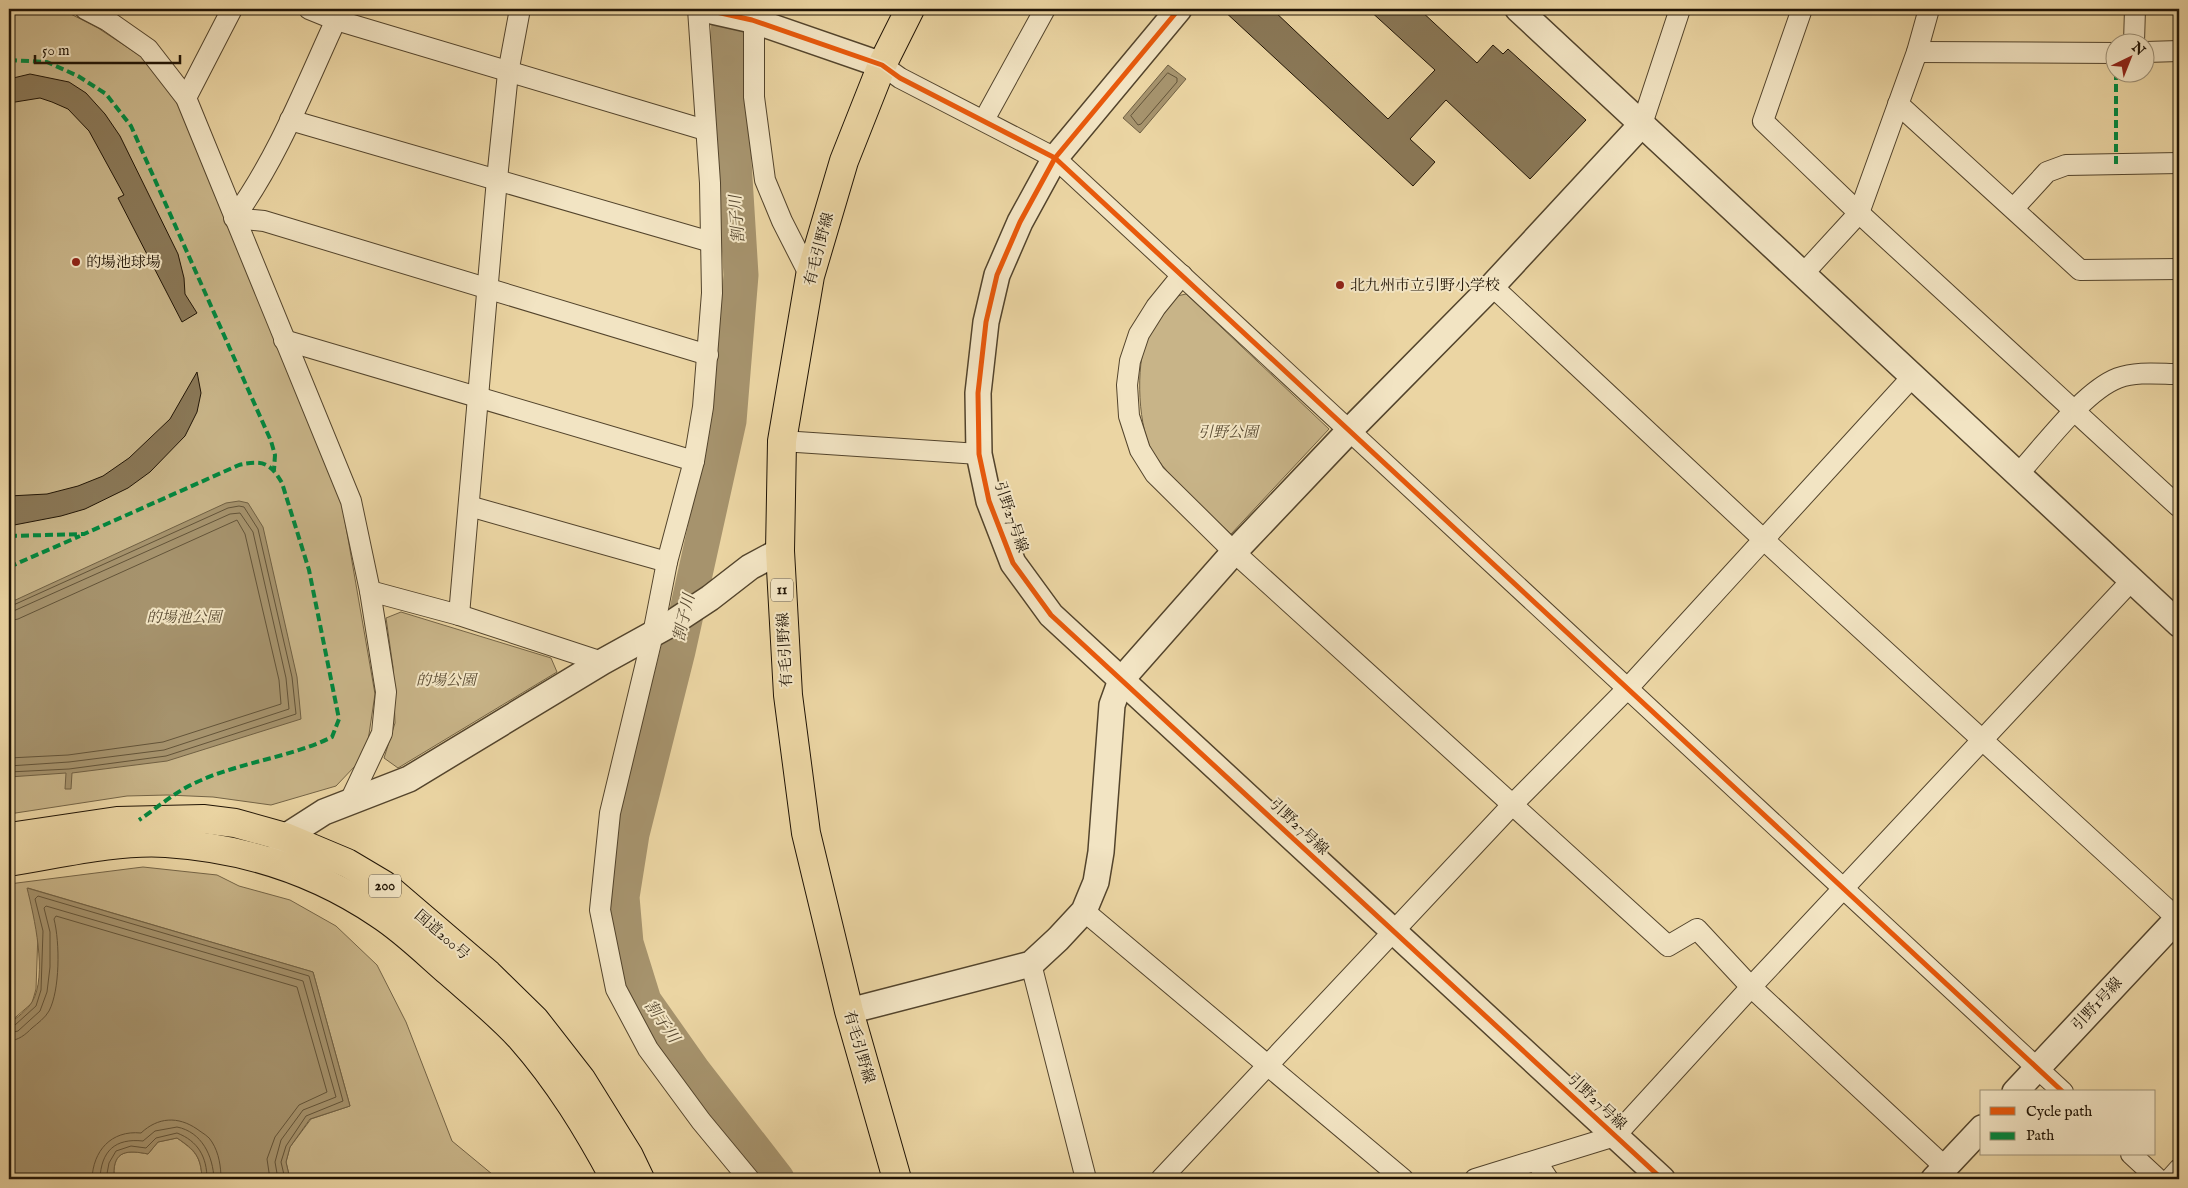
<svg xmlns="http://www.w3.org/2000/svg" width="2188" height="1188" viewBox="0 0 2188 1188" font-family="'IM FELL English','Noto Serif JP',serif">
  <rect width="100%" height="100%" fill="#ebd5a3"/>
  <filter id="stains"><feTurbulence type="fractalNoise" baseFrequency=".004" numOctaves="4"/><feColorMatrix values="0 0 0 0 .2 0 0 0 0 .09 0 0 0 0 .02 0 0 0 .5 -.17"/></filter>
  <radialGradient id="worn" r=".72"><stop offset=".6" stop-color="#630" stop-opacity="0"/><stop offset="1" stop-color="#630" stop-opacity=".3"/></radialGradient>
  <!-- green -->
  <g fill="#c8b488" stroke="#746446">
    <path d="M9,9h52l37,19 50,33 30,38 163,399 34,196 -7,47 -12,24 -20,21 -65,19 -58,-8 -46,-2 -40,1 -118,18z"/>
    <path d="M1186,294l143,135 -98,105c-27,-25 -56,-49 -77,-80 -16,-22 -19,-90 -7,-114 8,-16 20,-30 30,-44z"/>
    <path d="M401,612l150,46 6,14 -159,96 -14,-10 11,-35 -2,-56 -7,-49z"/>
    <path d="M143,867l74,8 22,11 51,14 46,26 41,39 29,57 46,119 46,38h-208l-4,-17 4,-15 21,-28 39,-13 -37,-134 -285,-84 10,44 -2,57 -4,14 -23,20v-139z"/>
    <path d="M177,1138c18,13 24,18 25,41h-93l5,-4c-1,-25 14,-25 34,-21l10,-12z"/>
  </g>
  <!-- water -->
  <g fill="#a6936d" stroke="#706043">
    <path d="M1168,65l18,14 -46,54 -17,-15z"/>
    <path d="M239,501l9,2 15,24 34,150 4,42 -134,42 -95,12 -1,16h-6l1,-16 -57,4v-174l217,-100z"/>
    <path d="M27,888l286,84 37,134 -40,13 -20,28 -4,15 4,17h-88c-1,-23 -7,-29 -25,-41l-19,4 -10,12c-20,-4 -35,-4 -34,21l-5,4h-100v-156c7,-4 19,-14 23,-21 16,-26 2,-86 -5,-114z"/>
  </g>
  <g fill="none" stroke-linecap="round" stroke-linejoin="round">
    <!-- shore -->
    <g stroke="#635439" stroke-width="1">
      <path d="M1168,73l9,5v4l-36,42 -3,1 -7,-9z"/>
      <path d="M9,607l219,-99 11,-2 5,1 14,22 34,148 4,37 -130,42 -97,13 -60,3"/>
      <path d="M9,613l221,-99 10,-1 13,19 33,146 3,31 -125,41 -95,12 -60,4"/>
      <path d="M9,621l9,-2 219,-99 8,14 34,146 2,24 -118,38 -95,13 -59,3"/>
      <path d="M9,1027l6,-2 21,-19 5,-16 2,-59 -8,-32 3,-3 271,80 34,125 -37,15 -20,30 -5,16 4,17"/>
      <path d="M9,1033l9,-2 22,-20 7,-19 3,-25v-35l-6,-24 2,-2 257,75 33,116 -33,13 -22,30 -6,22 3,17"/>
      <path d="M9,1041c10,-1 16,-6 23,-13 6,-5 13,-10 17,-17 11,-21 11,-68 5,-92l2,-3 241,71 30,105 -28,13 -24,32 -8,22 3,20"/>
      <path d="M92,1179c1,-28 19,-49 49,-46 17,-16 37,-17 56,-4 5,4 12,7 15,13 7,11 9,25 9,37"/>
      <path d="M100,1179c1,-28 15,-41 43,-38l12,-10 22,-4c25,5 36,29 37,52"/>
      <path d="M106,1179l3,-16 7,-12 15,-5 15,2 10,-10 21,-5c21,8 30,24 30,46"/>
    </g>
    <!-- river -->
    <path stroke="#a6936d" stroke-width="35" d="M730,9l-3,39 14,227 -12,146 -51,230 -46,183 -10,63 4,46 18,58 50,71 83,107"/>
  </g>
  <!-- building -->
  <g fill="#8a7857" stroke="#201405">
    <path d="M1222,9h50l116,110 47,-49 -67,-61h51l58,54 16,-18 10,9 5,-5 78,71 -56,59 -84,-79 -36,39 25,23 -22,24z"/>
    <path d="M30,74l39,8 17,11 19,21 15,22 58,118 6,24 1,16 12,19 -15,9 -64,-124 6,-3 -35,-64 -21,-22 -16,-7 -12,-4 -31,5v-24z"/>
    <path d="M197,372l4,21 -4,19 -12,24 -35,36 -22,16 -43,21 -24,7 -52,10v-30l38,-2 31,-8 25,-10 26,-18 41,-39z"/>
  </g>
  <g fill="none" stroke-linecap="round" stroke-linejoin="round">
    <!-- minor casing -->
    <g stroke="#53442c" stroke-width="22">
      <g id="minor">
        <path d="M85,9l23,12 40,28 38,49 165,403 19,90 16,101 -4,41 -33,70"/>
        <path d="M309,9l27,11 369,110"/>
        <path d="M341,9c-33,70 -61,146 -107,209l30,3 444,134"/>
        <path d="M698,9l12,174 2,110 -9,114 -9,54 -27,101 -14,72 -43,179 -10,97 16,79 32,60 53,72 48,58"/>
        <path d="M754,9v88l11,83 17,41 28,55"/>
        <path d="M1802,9l-39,112 96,92 320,294"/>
        <path d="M2134,42l1,-33"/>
        <path d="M1917,52l199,1"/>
        <path d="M2146,52l33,-1"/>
        <path d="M882,65l18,13 155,80 1008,934"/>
        <path d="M186,98l46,-89"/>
        <path d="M1898,104l182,166 99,-1"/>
        <path d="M290,120l421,122"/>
        <path d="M984,120l61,-111"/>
        <path d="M1642,124l38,-115"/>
        <path d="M2014,208l33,-36 19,-7 113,-2"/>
        <path d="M1803,274l56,-61 58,-161 12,-43"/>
        <path d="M1182,275l-26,32 -17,27 -9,27 -3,24 2,31 11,34 15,24 79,78 434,394 29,-17 54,58 194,180"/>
        <path d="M1492,286l272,254 415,380"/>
        <path d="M284,340l410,121"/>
        <path d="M782,441l197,13"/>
        <path d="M2019,473c25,-27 65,-82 99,-95 19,-7 42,-4 61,-4"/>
        <path d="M469,506l198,56"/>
        <path d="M370,591l89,24 143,47"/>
        <path d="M459,615l38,-436 11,-106 12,-64"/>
        <path d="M1084,911l319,268"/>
        <path d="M1031,964l55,215"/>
        <path d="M2131,1154l27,25"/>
        <path d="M1536,1161l12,18"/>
        <path d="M1161,1179l352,-375 114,-115 286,-313"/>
        <path d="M1475,1179l140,-43 136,-149 381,-407"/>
        <path d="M2170,1179l9,-10"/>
      </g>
    </g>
    <!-- tertiary casing -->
    <g stroke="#53442c" stroke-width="28">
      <g id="tertiary">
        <path d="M703,9l49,11 130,45"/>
        <path d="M1179,9l-124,149 -35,64 -23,53 -11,47 -8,71 1,61 10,47 24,62 38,52 611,564"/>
        <path d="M1518,9l661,615"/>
        <path d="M281,853l4,-16 39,-25 85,-33 193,-117 67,-37 41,-27 40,-31 30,-16"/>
        <path d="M849,1011l182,-47 27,-25 26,-28 12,-29 5,-30 11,-147 9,-25 113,-128 115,-121 143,-145 150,-162"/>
        <path d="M2015,1092l164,-175"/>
        <path d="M1934,1179l48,-51"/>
      </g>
    </g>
    <!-- primary casing -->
    <g stroke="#201405" stroke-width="30">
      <path id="primary" d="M897,1179l-48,-168 -43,-178 -18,-138 -8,-144 2,-110 28,-165 34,-115 38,-96 28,-56"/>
    </g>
    <!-- trunk casing -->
    <g stroke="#201405" stroke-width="30">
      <g id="trunk">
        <path d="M9,837l108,-16 86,-2 32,4 50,14 62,26 37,22 104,89 47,46 46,59 48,77 11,23"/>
        <path d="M9,862c51,-8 105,-22 157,-19 78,5 148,27 213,71 25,16 47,38 70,58 24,21 50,42 72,66 38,43 67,91 94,141"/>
      </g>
    </g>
    <!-- minor -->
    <use href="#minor" stroke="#f2e4c3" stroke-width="20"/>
    <!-- tertiary -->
    <use href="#tertiary" stroke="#f2e4c3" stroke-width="25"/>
    <!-- primary -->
    <use href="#primary" stroke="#ebd5a3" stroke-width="28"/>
    <!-- trunk -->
    <use href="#trunk" stroke="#ebd5a3" stroke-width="28"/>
    <!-- quiet -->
    <g stroke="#00873e" stroke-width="4" stroke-dasharray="8 4" stroke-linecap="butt">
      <path d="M9,60l38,2 31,14 28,18 25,32 140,315 4,14 -1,15"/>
      <path d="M2116,72v93"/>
      <path d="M9,536l75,-2 155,-69c23,-5 31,-3 43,18l27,87 30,149 -7,18c-43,21 -92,25 -135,45 -21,9 -40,26 -58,38"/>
      <path d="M9,567l71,-31"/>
    </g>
    <!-- cycleway casing -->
    <g stroke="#f2e4c3" stroke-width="8">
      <g id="cycleway">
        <path d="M703,9l49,11 130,45 18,13 155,80 1008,934"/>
        <path d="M1179,9l-124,149 -35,64 -23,53 -11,47 -8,71 1,61 10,47 24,62 38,52 611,564"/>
      </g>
    </g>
    <!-- cycleway -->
    <use href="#cycleway" stroke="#e8590c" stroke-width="5"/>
  </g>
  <!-- markers -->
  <g fill="#8f2418" stroke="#f2e4c3" stroke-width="2">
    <circle cx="76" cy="262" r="5"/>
    <circle cx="1340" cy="285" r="5"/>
  </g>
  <g text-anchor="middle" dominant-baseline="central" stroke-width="4" stroke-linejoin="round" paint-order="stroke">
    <!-- shield labels -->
    <g fill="#f2e4c3" stroke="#5f523e" stroke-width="1">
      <rect x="771" y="578.5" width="22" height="23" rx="4"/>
      <rect x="369" y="874.5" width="32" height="23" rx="4"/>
    </g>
    <g font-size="14" font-weight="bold" fill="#201405">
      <text x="782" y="590">11</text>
      <text x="385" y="886">200</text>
    </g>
    <!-- street labels -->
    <g font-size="15" fill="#201405" stroke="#f2e4c3">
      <text transform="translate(819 249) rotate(-75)">有毛引野線</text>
      <text transform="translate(1011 517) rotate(71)">引野27号線</text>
      <text transform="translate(785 650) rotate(-93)">有毛引野線</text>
      <text transform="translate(1299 827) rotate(43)">引野27号線</text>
      <text transform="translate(442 935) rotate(41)">国道200号</text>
      <text transform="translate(2097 1004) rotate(-47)">引野1号線</text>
      <text transform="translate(859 1047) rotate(74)">有毛引野線</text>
      <text transform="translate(1597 1102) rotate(43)">引野27号線</text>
    </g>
    <!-- poi labels -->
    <g font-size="15" fill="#201405" stroke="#f2e4c3" text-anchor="start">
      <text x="86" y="262">的場池球場</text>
      <text x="1350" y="285">北九州市立引野小学校</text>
    </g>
    <!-- park labels -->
    <g font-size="15" font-style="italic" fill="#5b4c33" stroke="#f2e4c3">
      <text x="1228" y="432">引野公園</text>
      <text x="184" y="617">的場池公園</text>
      <text x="446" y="680">的場公園</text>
    </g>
    <!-- water labels -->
    <g font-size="16" font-style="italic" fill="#56472f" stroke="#f2e4c3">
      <text transform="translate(738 219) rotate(-94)">割子川</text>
      <text transform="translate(685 618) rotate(-77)">割子川</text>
      <text transform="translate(661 1022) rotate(55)">割子川</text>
    </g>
  </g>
  <!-- margin -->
  <rect width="2188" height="1188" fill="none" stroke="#ebd5a3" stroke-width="30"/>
  <rect x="10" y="10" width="2168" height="1168" fill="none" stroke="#201405" stroke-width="2.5"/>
  <rect x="15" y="15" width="2158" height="1158" fill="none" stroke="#201405"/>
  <!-- legend -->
  <rect x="1980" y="1090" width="175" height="65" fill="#f2e4c3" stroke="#9e9177"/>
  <rect x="1990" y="1107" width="25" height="8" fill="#e8590c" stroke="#9e9177"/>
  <text x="2026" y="1116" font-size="15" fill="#201405">Cycle path</text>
  <rect x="1990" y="1132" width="25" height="8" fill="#00873e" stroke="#9e9177"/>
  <text x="2026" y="1140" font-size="15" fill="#201405">Path</text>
  <!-- north arrow -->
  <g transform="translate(2130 58) rotate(43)"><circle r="24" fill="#f2e4c3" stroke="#9e9177"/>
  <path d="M0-4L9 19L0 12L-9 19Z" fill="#8f2418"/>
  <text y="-8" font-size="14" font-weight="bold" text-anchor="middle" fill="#201405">N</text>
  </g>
  <!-- scale -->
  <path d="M35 55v8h145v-8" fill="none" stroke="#201405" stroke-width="2.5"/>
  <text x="42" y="55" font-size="15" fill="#201405" stroke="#f2e4c3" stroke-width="4" paint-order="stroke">50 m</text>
  <rect width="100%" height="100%" filter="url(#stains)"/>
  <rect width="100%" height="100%" fill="url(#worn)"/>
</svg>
